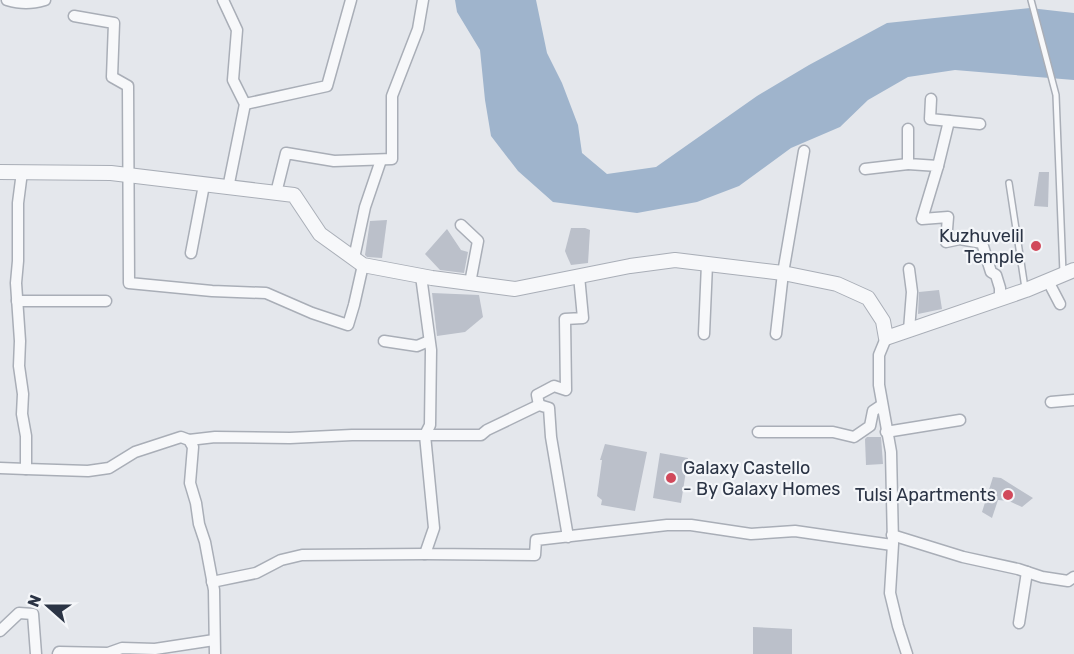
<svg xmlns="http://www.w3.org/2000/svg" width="1074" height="654" viewBox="0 0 1074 654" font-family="Rubik,sans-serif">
  <rect width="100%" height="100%" fill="#e4e7ec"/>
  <!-- water -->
  <path fill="#9fb4cc" d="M455,0h81l11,53 15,30 16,42 4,28 25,21 49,-7 101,-71 52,-31 78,-42 143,-15 44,5v67l-119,-10 -47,7 -40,23 -28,27 -49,21 -52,38 -42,16 -60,11 -84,-11 -35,-31 -27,-35 -6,-36 -5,-50 -23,-38z"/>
  <!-- building -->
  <g fill="#bbc0ca">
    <path d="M1039,172h10l-1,35 -14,-1z"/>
    <path d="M387,220l-5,38 -15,-1 -2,-2 5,-34z"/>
    <path d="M571,228h14l5,2 -2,33 -17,2 -4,-9 -2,-5z"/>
    <path d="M447,229l14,21 7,2 -4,21 -24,-3 -15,-16z"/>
    <path d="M939,290l3,19 -24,5 1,-22z"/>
    <path d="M432,293l47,2 4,22 -18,15 -28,4z"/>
    <path d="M867,437h14l2,27 -17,1 -1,-26z"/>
    <path d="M605,444l42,8 -12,59 -34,-6 1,-5 -5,-4 5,-36h-2z"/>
    <path d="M660,453l28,5 -7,45 -28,-5z"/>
    <path d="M993,477l8,1 32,20 -11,9 -13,-6 -11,-1 -6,18 -10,-6z"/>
    <path d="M753,627l39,2v25h-39z"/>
  </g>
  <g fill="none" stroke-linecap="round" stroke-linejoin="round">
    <!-- service casing -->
    <g stroke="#a9aeb7" stroke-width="8">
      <g id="service">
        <path d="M1031,0l25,95 7,178"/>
        <path d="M1009,183l16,105"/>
      </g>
    </g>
    <!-- minor casing -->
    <g stroke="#a9aeb7" stroke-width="13">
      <g id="minor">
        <path d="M7,0c14,4 24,4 38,0"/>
        <path d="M223,0l14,30 -4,50 12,24 -17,84"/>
        <path d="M74,16l40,7 -2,54 16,9 1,197 83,8 54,2 46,20 36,12 6,-20 9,-40"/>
        <path d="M931,99l-1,20 50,5"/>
        <path d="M245,104l82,-18 24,-86"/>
        <path d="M908,129v35l30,2 -16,53 26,-2 -2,25 14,-3 22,4 9,29 5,3 4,13v11"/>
        <path d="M938,166l11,-45"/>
        <path d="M865,169l43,-5"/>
        <path d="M22,172l-4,31v58l-2,22 4,58 -1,25 4,28 -1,20 4,22v33l62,2 21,-3 26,-16 46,-15 8,3 4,7 -3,36 6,20 3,21 6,18 9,48 1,64"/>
        <path d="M276,193l10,-40 48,8 58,-2v-63l26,-67 5,-29"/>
        <path d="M461,225l17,16 -8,42"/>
        <path d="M191,253l13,-68"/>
        <path d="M354,258l11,-51 16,-47"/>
        <path d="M1048,281l12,23"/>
        <path d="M17,301h89"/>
        <path d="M909,330l3,-38 -3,-23"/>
        <path d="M704,334l3,-70"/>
        <path d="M776,334l7,-61 21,-122"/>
        <path d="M886,338l-7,17v30l12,67 2,92 -3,49 8,33 9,28"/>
        <path d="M384,341l33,5 12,-5"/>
        <path d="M1051,402l23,-2"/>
        <path d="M539,405l-2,-10 17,-9 12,4 -1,-71 18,-1 -4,-42"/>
        <path d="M758,432h75l21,5 16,-11 3,-15 9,-6"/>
        <path d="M886,432l74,-12"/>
        <path d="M189,440l26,-3 75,1 62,-3h73l5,-10 1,-75 -10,-74"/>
        <path d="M0,468l26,1"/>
        <path d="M892,535l71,22 55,12 24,8 26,4 6,-4"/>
        <path d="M568,537l-17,-100 -2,-29 -10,-3 -52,25 -6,5h-56l9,93 -9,26 110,1 1,-15 131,-15h24l60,9 44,-3 97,14"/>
        <path d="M212,582l44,-9 25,-13 21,-5 123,-1"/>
        <path d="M1019,623l8,-51"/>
        <path d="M0,631l19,-18 14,1 3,40"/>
        <path d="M58,654l1,-2 49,1 14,-5 33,1 59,-9"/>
      </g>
    </g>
    <!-- tertiary casing -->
    <g stroke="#a9aeb7" stroke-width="16">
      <path id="tertiary" d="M0,172l111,1 183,22 26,39 43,31 69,13 83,11 115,-23 45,-6 108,13 54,11 31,14 15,23 3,17 140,-48 48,-20"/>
    </g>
    <!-- service -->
    <use href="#service" stroke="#f7f8fa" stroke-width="5"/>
    <!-- minor -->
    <use href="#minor" stroke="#f7f8fa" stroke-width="10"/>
    <!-- tertiary -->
    <use href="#tertiary" stroke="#f7f8fa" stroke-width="14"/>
  </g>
  <!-- markers -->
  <g fill="#d1495b" stroke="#f4f6f9" stroke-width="2">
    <circle cx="1036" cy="246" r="6"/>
    <circle cx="671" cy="478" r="6"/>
    <circle cx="1008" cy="495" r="6"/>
  </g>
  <g text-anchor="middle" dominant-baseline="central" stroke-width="4.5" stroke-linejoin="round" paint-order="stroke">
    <!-- poi labels -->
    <g font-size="18" fill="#2b3445" stroke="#f4f6f9" text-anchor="end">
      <text x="1024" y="236">Kuzhuvelil<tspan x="1024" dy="21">Temple</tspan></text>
      <text x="683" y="468" text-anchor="start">Galaxy Castello<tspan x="683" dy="21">- By Galaxy Homes</tspan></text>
      <text x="996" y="495">Tulsi Apartments</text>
    </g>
  </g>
  <!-- north arrow -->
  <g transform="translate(48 606) rotate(291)" stroke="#f4f6f9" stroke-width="4.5" paint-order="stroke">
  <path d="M0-4.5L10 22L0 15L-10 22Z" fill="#2b3445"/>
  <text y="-9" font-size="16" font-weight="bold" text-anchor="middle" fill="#2b3445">N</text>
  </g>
</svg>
